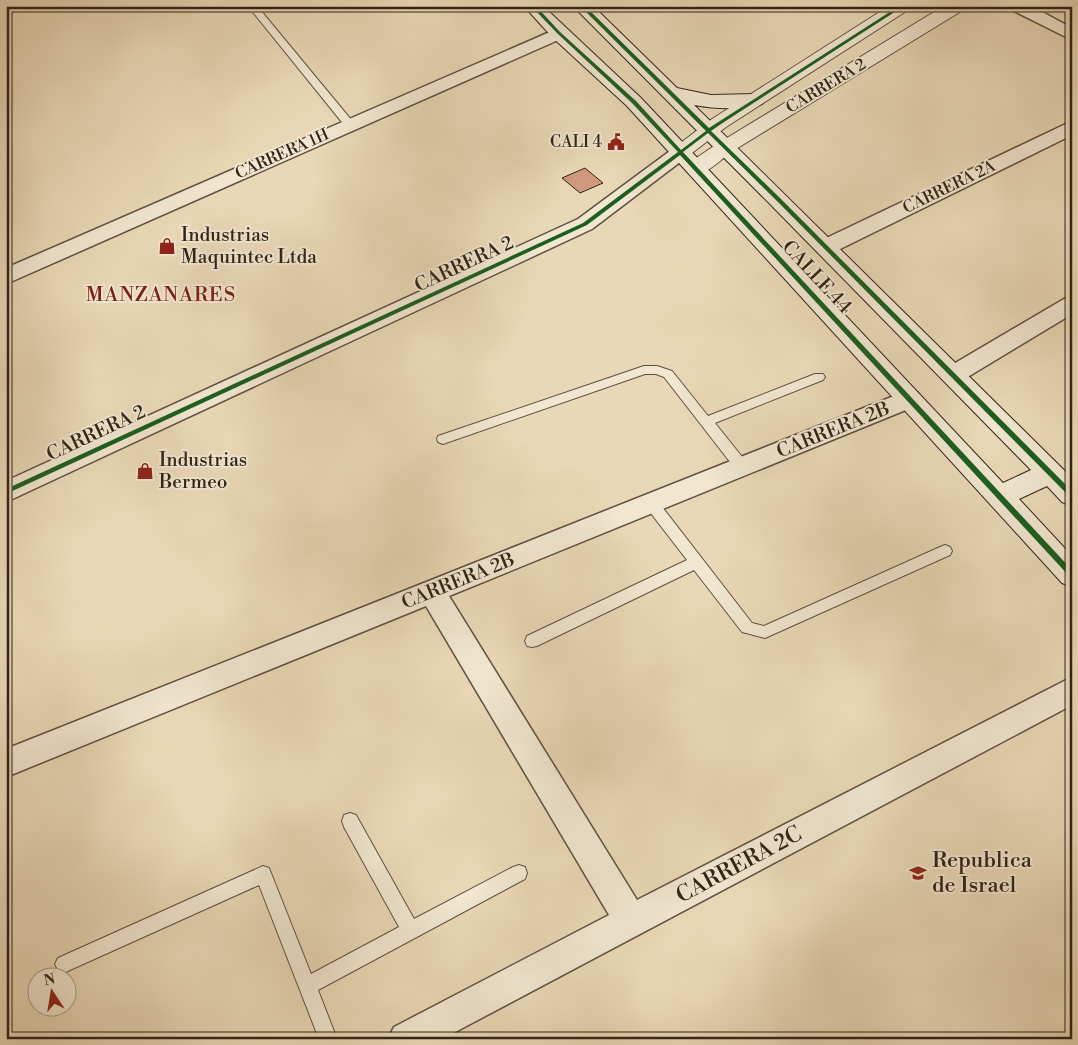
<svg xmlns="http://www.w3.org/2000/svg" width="1078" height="1045" viewBox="0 0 1078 1045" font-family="'Libre Bodoni',serif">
  <rect width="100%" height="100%" fill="#e9d8b7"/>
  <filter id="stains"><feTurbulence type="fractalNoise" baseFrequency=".004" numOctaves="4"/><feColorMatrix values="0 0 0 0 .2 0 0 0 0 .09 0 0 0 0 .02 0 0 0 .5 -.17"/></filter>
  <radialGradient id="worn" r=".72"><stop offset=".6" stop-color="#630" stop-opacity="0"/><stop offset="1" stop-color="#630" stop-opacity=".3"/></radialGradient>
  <!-- building -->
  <path fill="#d19a7f" stroke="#312318" d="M585,168l18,15 -23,10 -18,-15z"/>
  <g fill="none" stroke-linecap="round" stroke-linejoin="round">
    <!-- service casing -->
    <g stroke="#5f5040" stroke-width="2">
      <g id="service">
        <path d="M248,6h9l96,116v4h-8z"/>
        <path d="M644,366h13l15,5 36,45 107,-42h8l2,3 -2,3 -108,43 32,40 2,4 -2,4h-10l-73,-94 -8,-3h-11l-202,70 -5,-2 -1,-3 1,-3z"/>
        <path d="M651,498l5,1 96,124 12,3 176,-79 5,-2 5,2 2,4 -2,4 -185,83 -23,-6 -48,-62 -157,76 -5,1 -5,-1 -2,-5 2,-5 160,-76 -41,-53 -2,-4 2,-4z"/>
        <path d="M350,813l6,2 58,104 99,-52 6,-2 6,2 2,6 -2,6 -207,111 19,49h-18l-60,-154 -189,85 -6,3 -6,-3 -3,-6 3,-6 205,-92 6,2 42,106 88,-47 -55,-100 -2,-6 2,-6z"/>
      </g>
    </g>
    <!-- minor casing -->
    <g stroke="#5f5040" stroke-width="3">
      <g id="minor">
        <path d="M1010,6h21l41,22v12l-60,-30z"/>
        <path d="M559,28l6,1 3,4 -3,4 -559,247v-16z"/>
        <path d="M1072,121v14l-238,117 -8,2 -8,-2 -3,-5 3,-5z"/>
        <path d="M681,146l7,2 3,4 -3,4 -96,73 -586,273v-21l572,-262 96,-71z"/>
        <path d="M1072,296v18l-111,67 -8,3 -8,-3 -4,-6 4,-6 119,-70z"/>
        <path d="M909,390l9,3 3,6 -3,6 -469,191 188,304 435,-223v28l-630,334h-54l6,-12 215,-112 -183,-309 -420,171v-28z"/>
      </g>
    </g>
    <!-- tertiary casing -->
    <g stroke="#5f5040" stroke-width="2">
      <g id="tertiary">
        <path d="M889,6h22l-3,4 -182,117 -38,29 -7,2 -7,-2 -3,-4 3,-4 38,-29z"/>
        <path d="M944,6h22l-3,4 -232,142c-13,10 -26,25 -42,21l-3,-5 3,-5 28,-19z"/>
        <path d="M1004,6h25l1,2 -3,4 -6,1 -14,-3z"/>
      </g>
    </g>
    <!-- secondary casing -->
    <g stroke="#312318" stroke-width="2">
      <path id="secondary" d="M524,6h19l98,92 362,385 28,-13 -260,-265 -198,-199h20l84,82 34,7 44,-1 7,2 3,4 -3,4c-22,6 -46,5 -68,1l378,373v28l-10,-4 -15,-16 -28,13 53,57v31l-10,-4 -435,-477 -75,-69z"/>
    </g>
    <!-- service -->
    <use href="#service" fill="#f1e6d0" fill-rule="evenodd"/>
    <!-- minor -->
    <use href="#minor" fill="#f1e6d0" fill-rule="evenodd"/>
    <!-- tertiary -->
    <use href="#tertiary" fill="#f1e6d0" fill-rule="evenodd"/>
    <!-- secondary -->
    <use href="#secondary" fill="#f1e6d0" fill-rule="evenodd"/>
    <!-- cycleway casing -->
    <g stroke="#f1e6d0" stroke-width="3">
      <path id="cycleway" d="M531,6h5l24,26 76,69 45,49 25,-19 -126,-125h5l124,122 190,-122h5l-183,118 -10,7 70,68 291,292v6h-2l-293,-296 -69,-68 -25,19 389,418v8l-2,-1 -390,-422 -93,70 -581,269v-5l577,-266 95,-71 -46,-49 -74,-69z"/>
    </g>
    <!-- cycleway -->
    <use href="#cycleway" fill="#1b5e20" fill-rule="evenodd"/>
  </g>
  <!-- icons -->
  <defs>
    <g id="civic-bare" transform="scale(1.35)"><path d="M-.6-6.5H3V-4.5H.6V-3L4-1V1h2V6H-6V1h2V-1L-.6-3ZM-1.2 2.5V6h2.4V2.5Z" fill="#8f2418" stroke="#f1e6d0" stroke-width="2.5" paint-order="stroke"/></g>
    <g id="shop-bare" transform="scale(1.35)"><path d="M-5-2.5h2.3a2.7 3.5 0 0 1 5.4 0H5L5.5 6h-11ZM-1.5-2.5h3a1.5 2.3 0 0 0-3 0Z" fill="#8f2418" stroke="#f1e6d0" stroke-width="2.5" paint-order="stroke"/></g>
    <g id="school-bare" transform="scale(1.35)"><path d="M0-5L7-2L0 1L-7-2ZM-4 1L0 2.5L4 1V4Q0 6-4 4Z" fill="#8f2418" stroke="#f1e6d0" stroke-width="2.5" paint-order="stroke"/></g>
  </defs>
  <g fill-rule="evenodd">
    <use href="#civic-bare" x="616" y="142"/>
    <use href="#shop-bare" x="167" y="246"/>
    <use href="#shop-bare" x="145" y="471"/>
    <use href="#school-bare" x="918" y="873"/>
  </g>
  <g text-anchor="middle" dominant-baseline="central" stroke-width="4" stroke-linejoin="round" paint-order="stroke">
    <!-- far-street labels -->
    <g font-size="16" fill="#312318" stroke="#f1e6d0">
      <text transform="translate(826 86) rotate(-31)">CARRERA 2</text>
      <text transform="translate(282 154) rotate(-24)">CARRERA 1H</text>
      <text transform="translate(949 187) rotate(-26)">CARRERA 2A</text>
    </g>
    <!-- far-poi labels -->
    <g font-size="16" fill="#312318" stroke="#f1e6d0" text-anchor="end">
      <text x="602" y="142">CALI 4</text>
    </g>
    <!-- poi labels -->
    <g font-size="19" fill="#312318" stroke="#f1e6d0" text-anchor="start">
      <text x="181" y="235">Industrias<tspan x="181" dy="22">Maquintec Ltda</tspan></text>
      <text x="159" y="460">Industrias<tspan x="159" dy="22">Bermeo</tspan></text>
    </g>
    <!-- street labels -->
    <g font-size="19" fill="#312318" stroke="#f1e6d0">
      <text transform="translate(464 264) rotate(-25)">CARRERA 2</text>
      <text transform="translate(817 277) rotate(47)">CALLE 44</text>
      <text transform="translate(833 430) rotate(-22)">CARRERA 2B</text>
      <text transform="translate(96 433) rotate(-25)">CARRERA 2</text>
      <text transform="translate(458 581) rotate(-22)">CARRERA 2B</text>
    </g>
    <!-- neighbourhood labels -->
    <g font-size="20" letter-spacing="1" fill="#7a1f14" stroke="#f1e6d0">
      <text x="161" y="295">MANZANARES</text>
    </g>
    <!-- near-poi labels -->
    <g font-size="22" fill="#312318" stroke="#f1e6d0" text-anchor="start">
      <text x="932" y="860">Republica<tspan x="932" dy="25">de Israel</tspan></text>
    </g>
    <!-- near-street labels -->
    <g font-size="22" fill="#312318" stroke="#f1e6d0">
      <text transform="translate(739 865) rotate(-28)">CARRERA 2C</text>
    </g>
  </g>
  <!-- margin -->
  <rect width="1078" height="1045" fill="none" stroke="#e9d8b7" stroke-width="25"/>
  <rect x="8" y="8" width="1063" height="1030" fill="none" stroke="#312318" stroke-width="2.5"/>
  <rect x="12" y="12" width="1053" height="1020" fill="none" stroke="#312318"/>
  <!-- north arrow -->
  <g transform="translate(52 992) rotate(348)"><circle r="24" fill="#f1e6d0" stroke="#a49886"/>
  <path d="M0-4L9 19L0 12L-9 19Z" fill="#8f2418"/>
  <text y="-8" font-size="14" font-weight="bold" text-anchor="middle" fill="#312318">N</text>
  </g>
  <rect width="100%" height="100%" filter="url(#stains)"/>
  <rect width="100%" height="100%" fill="url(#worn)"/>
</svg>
